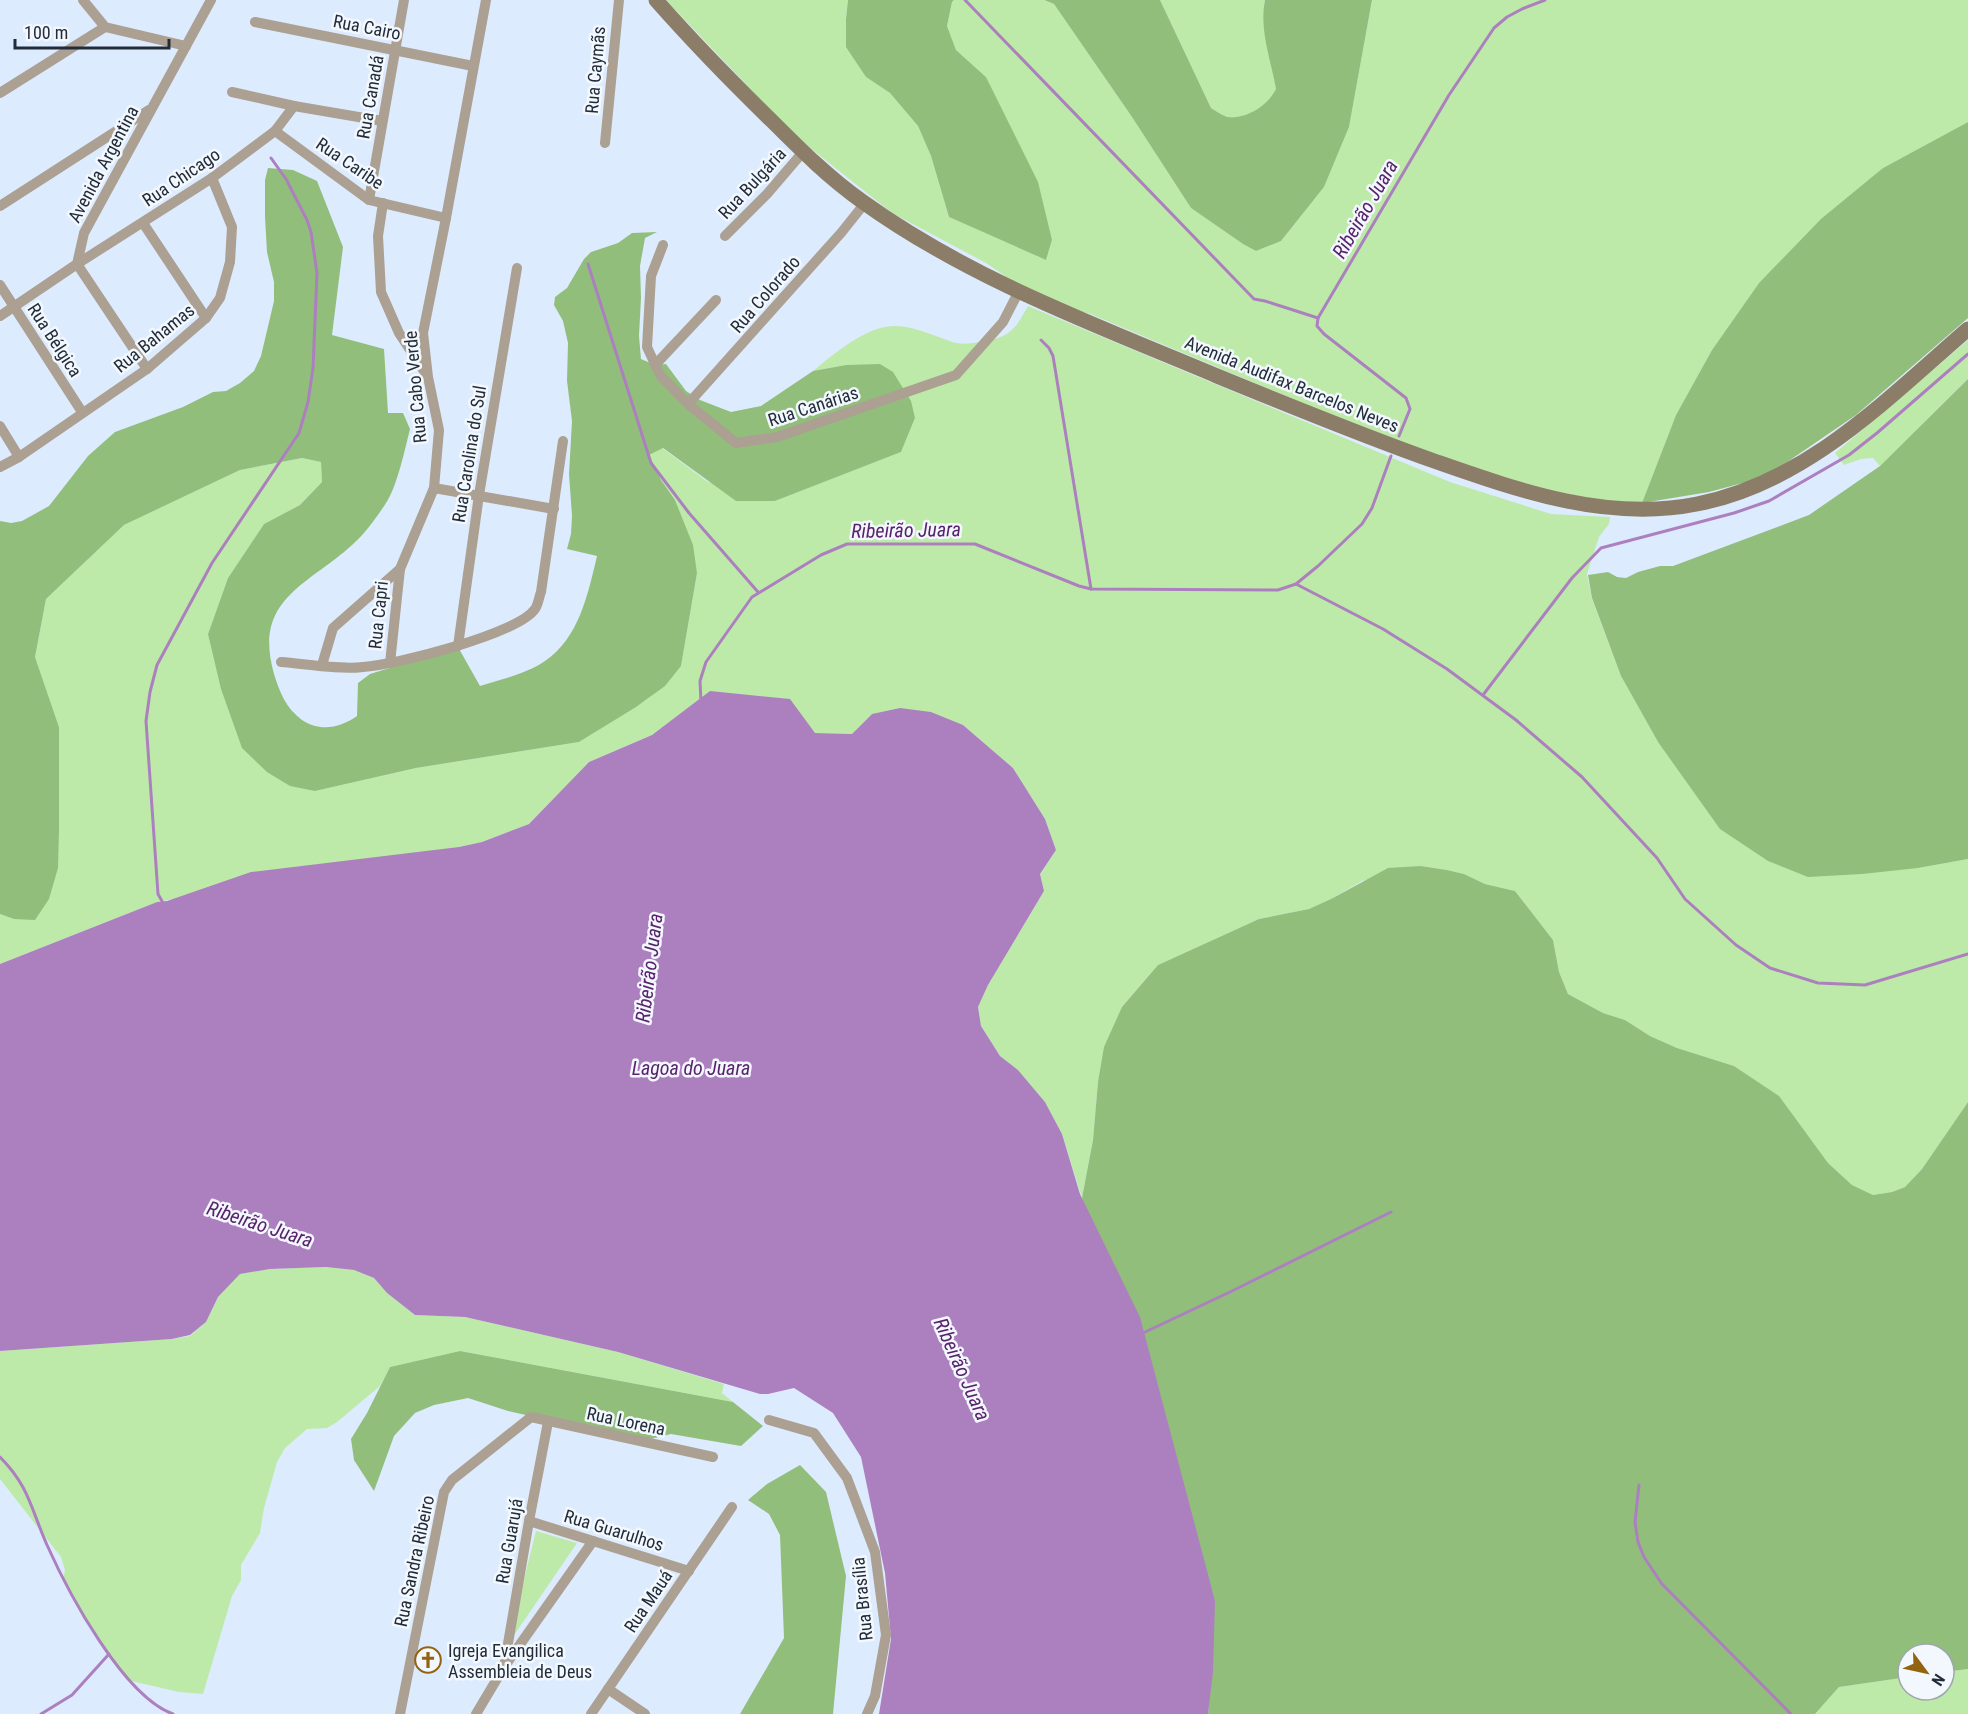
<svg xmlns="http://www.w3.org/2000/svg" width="1968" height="1714" viewBox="0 0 1968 1714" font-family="'Roboto Condensed',sans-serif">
  <rect width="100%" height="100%" fill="#ddebff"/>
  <!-- green -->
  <g fill="#beeaa9">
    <path d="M666,0h182l-2,19 20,58 24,16 28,33 13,30 18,61 97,43 6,-20 -66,-163 -30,-27 -9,-24 5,-24 2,-2h89l11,4 78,113 59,91 52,36 13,7 25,-10 43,-54 25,-60 23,-127h596v122l-85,46 -124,115 -47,67 -36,65 -34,88 -88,-4 -99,-32 -367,-154 -39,-7 -63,-43 -94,-50 -98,-78z"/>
    <path d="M1160,0h105l-1,5 12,84c-8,16 -29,30 -48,28 -5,-1 -12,-6 -17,-9z"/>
    <path d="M1028,306l422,176 101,32 59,3 -1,7 -10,13 -12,37 5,25 29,77 37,66 260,126 50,-9v243l-46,67 -17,18 -13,5 -19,3 -21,-10 -24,-22 -50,-67 -44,-30 -57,-18 -27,-12 -25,-16 -22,-7 -35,-19 -9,-22 -6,-32 -38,-49 -30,-7 -21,-10 -17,-4 -26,-4 -59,15 -29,17 -24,11 -50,10 -101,46 -36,42 -24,75 -5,58 -11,58 -20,-64 -17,-32 -27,-32 -18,-14 -19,-30 -3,-19 10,-22 56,-94 -4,-17 16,-24 -11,-31 -32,-51 -50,-43 -91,-11 -20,20 -191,-6 -9,7 -63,27 -60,62 -47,18 -23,5 -302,55 -157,62v-50l14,5 45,-192 -24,-70 11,-58 78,-74 116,-55 62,-12 19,4 1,20 -22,23 -36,19 -36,54 -20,56 107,157 101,-23 163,-26 70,-44 32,-32 16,-93 -22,-73 -14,-20 -12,-25 13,-7 46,34 67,19 126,-49 14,-34 -69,-53 -33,6c21,-17 52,-44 80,-45 19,0 37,8 54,14 11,5 20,4 32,2 29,-4 35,-10 49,-36z"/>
    <path d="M1968,340v39l-88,87 -7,-8 -12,1 -17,6 -9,-12z"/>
    <path d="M326,1267l28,3 20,8 13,15 28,22 50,2 153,35 106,32 -2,9 11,9 -273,-51 -70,16 -10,19 -43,36 -10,6 -20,1 -22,19 -8,14 -13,46 -4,25 -19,32v15l-9,16 -29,98 -24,-2 -52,-12 -44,-62 -20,-38 2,-10 -4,-13 -61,-78v-128l172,-12 18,-3 16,-14 12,-25 22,-23 30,-5z"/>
    <path d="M536,1531l41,12 -69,101z"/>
    <path d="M1968,1669v45h-153l24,-27 69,-10v13h36v-18z"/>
  </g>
  <!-- forest -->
  <g fill="#92be7c">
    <path d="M848,0h106l-2,2 -5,24 9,24 30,27 52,105 14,58 -6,20 -97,-43 -18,-61 -13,-30 -28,-33 -24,-16 -20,-30v-28z"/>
    <path d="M1044,0h116l51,108c5,3 12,8 17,9 19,2 40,-12 48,-28 -5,-29 -17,-59 -11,-89h107l-23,127 -25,60 -43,54 -25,10 -13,-7 -52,-36 -59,-91 -78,-113z"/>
    <path d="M1968,122v196l-112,97 -91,62 -56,15 -67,11 34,-88 36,-65 47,-67 62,-64 62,-51z"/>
    <path d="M268,168l25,2 24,11 26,66 -11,88 52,14 4,64h15l7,16c-5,20 -13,58 -24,74 -9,14 -22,32 -35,43 -45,40 -98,54 -77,128 6,19 12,34 28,46 18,12 38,8 55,-4l1,-33 12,-9 88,-27 22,39c22,-7 46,-12 65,-25 34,-23 43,-67 52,-105l-30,-7 4,-15 1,-18 -3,-42 3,-53 -5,-40 1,-38 -5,-22 -9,-16 1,-8 12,-9 17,-29 7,-7 27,-9 14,-10 25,-1 -12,6 -5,28 1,32 -2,38 2,23 14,6 11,-1 20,27 14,9 31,12 30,-6 52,-35 33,-6 34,-1 13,8 18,29 4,17 -14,34 -126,49h-39l-73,-53 -14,7 12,25 14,20 18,45 4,28 -16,93 -16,20 -29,21 -57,35 -163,26 -101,23 -25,-5 -23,-14 -25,-24 -21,-59 -13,-55 20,-56 36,-54 36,-19 22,-23 -1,-20 -19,-4 -62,12 -116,55 -78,74 -11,58 24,70v103l-1,38 -9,31 -14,21 -21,-1 -14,-5v-393l11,2 11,-2 27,-15 39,-50 27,-24 68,-25 30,-15 13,-1 14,-8 14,-12 7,-15 13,-55v-19l-7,-30 -2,-35v-37z"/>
    <path d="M1968,379v480l-50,9 -56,6 -54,3 -40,-16 -48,-32 -62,-87 -37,-66 -29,-78 -4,-23 20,-3 9,5 9,1 12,-6 22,-6h13l136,-51 71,-49z"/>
    <path d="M1421,866l26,4 17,4 21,10 30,7 38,49 6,32 9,22 35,19 22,7 25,16 27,12 57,18 45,30 49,67 24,22 21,10 19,-3 13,-5 17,-18 46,-67v567l-24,3v-18h-36v23l-69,10 -24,27h-607l1,-12 -127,-504 11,-58 5,-58 6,-35 18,-40 36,-42 101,-46 50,-10 24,-11 55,-30z"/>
    <path d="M460,1351l273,51 30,24 -22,20 -70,-12 -29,7 -134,-30 -40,-13 -34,7 -19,8 -21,23 -20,55 -20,-31 -3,-21 16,-26 23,-46z"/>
    <path d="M800,1465l26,27 20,84 -13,138h-93l44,-76 -4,-103 -11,-21 -21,-14 19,-16z"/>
  </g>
  <!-- water -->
  <path fill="#ac80be" d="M710,691l80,8 25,34 37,1 20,-20 28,-6 31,4 32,13 50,43 32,51 11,31 -16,24 4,17 -56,94 -10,22 3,19 19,30 18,14 27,32 17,32 18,60 60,123 75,284 -2,71 -5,42h-329l12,-75 -6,-66 -24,-116 -28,-44 -39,-25 -26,6h-8l-142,-42 -153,-35 -50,-2 -28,-22 -13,-15 -20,-8 -28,-3 -56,2 -30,5 -22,23 -12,25 -16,13 -18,4 -172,12v-387l157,-62 10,-1 84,-29 208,-25 23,-5 47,-18 60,-62 63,-27z"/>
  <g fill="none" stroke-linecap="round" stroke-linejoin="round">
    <!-- stream -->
    <g stroke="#ac80be" stroke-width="3">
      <path d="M965,0l289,299 11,2 53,17"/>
      <path d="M588,264l63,199 38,50 69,79"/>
      <path d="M1041,340l8,8 4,8 38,233"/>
      <path d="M1399,436l11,-27 -4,-11 -82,-64 -7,-8 1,-8 131,-223 45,-67 13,-11 15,-8 23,-9"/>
      <path d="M1296,584l87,45 64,40 69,51 66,57 75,81 28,41 51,46 34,23 48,15 47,2 103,-31"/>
      <path d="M1483,695l89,-117 29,-30 133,-35 35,-12 80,-46 28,-22 91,-79"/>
      <path d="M701,702l-1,-21 6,-19 46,-65 69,-42 26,-11h128l104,42 12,3 187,1 18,-6 22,-18 44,-42 10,-16 19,-52"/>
      <path d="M163,903l-5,-9 -12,-173 4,-29 7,-27 55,-102 87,-130 9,-31 5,-34 4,-95 -6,-41 -4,-12 -21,-41 -15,-21"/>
      <path d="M1143,1333l89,-42 159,-79"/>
      <path d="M0,1457c29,29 31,52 47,88 21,47 76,151 126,169"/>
      <path d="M1639,1485l-4,37 3,20 6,15 18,27 129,130"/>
      <path d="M41,1714l31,-19 37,-41"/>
    </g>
    <!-- minor -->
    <g stroke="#aba092" stroke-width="10">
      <path d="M83,0l22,27 81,19"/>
      <path d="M255,22l218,44"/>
      <path d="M232,92l62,14"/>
      <path d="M0,93l105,-66"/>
      <path d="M275,131l94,69 77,18"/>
      <path d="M605,143l14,-143"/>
      <path d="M369,200l35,-200"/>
      <path d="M383,203l-5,33 3,56 18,41 27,41"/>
      <path d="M0,206l149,-96"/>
      <path d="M143,223l63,95"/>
      <path d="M725,236l42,-42 36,-42"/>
      <path d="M663,245l-12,31 -4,71 13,28 28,29 48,39 41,-6 179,-62 47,-53 16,-31"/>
      <path d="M0,285l82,127"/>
      <path d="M0,316l77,-52 7,-31 127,-233"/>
      <path d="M655,365l61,-65"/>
      <path d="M147,369l-70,-105 135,-86 63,-47 19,-25 88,15"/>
      <path d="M688,404l153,-171 24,-30"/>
      <path d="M0,426l19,31"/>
      <path d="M0,467l19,-10 128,-88 59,-51 14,-20 10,-36 2,-35 -20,-49"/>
      <path d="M434,488l120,21"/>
      <path d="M458,646l21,-151 38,-227"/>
      <path d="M281,662c25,2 58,8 82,5 32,-2 155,-33 172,-58 3,-4 4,-12 6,-17l22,-151"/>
      <path d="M390,663l10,-94"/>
      <path d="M322,665l11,-37 67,-59 34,-81 5,-58 -11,-53 -5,-44 23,-115 40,-218"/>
      <path d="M769,1420l45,13 33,45 28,74 11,83 -11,61 -8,18"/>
      <path d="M529,1521l160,50"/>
      <path d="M504,1667l25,-146 19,-99"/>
      <path d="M608,1689l37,25"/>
      <path d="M400,1714l44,-222 8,-12 79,-63 182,40"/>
      <path d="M476,1714l28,-47 89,-126"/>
      <path d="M591,1714l141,-207"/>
    </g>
    <!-- secondary -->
    <path stroke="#8c7d68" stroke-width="15" d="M656,0c37,42 76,82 116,121 29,29 57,57 91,81 107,77 233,123 354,174 73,30 146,60 220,86 83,29 171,60 260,42 109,-21 190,-105 271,-175"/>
  </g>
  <!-- icons -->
  <defs>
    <g id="church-ring" transform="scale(1.35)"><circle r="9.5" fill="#f3f8fe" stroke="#926410" stroke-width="1.5"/><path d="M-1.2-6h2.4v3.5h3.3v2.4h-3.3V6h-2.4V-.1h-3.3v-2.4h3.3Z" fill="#926410"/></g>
  </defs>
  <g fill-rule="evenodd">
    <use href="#church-ring" x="428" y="1660"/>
  </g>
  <g text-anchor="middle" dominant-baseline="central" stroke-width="5" stroke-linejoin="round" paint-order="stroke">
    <!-- street labels -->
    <g font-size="18" fill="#222c38" stroke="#f3f8fe">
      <text transform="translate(367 27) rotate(11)">Rua Cairo</text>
      <text transform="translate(595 70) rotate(-85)">Rua Caymãs</text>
      <text transform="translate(370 97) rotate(-80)">Rua Canadá</text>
      <text transform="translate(350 163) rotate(34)">Rua Caribe</text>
      <text transform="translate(103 164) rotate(-62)">Avenida Argentina</text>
      <text transform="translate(181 177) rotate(-34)">Rua Chicago</text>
      <text transform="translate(752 183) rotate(-47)">Rua Bulgária</text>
      <text transform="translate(765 294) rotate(-49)">Rua Colorado</text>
      <text transform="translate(154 338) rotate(-39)">Rua Bahamas</text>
      <text transform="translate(55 340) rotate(57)">Rua Bélgica</text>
      <text transform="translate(1292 384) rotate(22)">Avenida Audifax Barcelos Neves</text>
      <text transform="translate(415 387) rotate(-95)">Rua Cabo Verde</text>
      <text transform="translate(813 406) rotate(-18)">Rua Canárias</text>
      <text transform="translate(469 454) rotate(-81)">Rua Carolina do Sul</text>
      <text transform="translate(378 615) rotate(-84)">Rua Capri</text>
      <text transform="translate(626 1421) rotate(12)">Rua Lorena</text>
      <text transform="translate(614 1530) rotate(17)">Rua Guarulhos</text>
      <text transform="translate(509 1541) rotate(-80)">Rua Guarujá</text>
      <text transform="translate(414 1561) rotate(-78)">Rua Sandra Ribeiro</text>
      <text transform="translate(862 1599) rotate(-96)">Rua Brasília</text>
      <text transform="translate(648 1601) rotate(-56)">Rua Mauá</text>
    </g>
    <!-- poi labels -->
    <g font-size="18" fill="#222c38" stroke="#f3f8fe" text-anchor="start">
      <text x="448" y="1650">Igreja Evangilica<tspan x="448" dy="21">Assembleia de Deus</tspan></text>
    </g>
    <!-- water labels -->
    <g font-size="20" font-style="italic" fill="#59226d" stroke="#f3f8fe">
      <text transform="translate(1365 209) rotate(-60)">Ribeirão Juara</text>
      <text transform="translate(906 530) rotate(-1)">Ribeirão Juara</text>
      <text transform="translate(649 968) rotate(-83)">Ribeirão Juara</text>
      <text x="691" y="1068">Lagoa do Juara</text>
      <text transform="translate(260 1224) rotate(18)">Ribeirão Juara</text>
      <text transform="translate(962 1369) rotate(66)">Ribeirão Juara</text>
    </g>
  </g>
  <!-- north arrow -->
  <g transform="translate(1926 1672) rotate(123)"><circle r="28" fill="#f3f8fe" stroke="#9fa6af" stroke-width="1.5"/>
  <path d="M0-4.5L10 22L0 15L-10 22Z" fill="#926410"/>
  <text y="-9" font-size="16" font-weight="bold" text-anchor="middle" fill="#222c38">N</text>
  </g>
  <!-- scale -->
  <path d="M15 39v9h154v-9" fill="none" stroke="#222c38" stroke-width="3"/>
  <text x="24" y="39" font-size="18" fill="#222c38" stroke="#f3f8fe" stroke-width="4.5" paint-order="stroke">100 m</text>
</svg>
